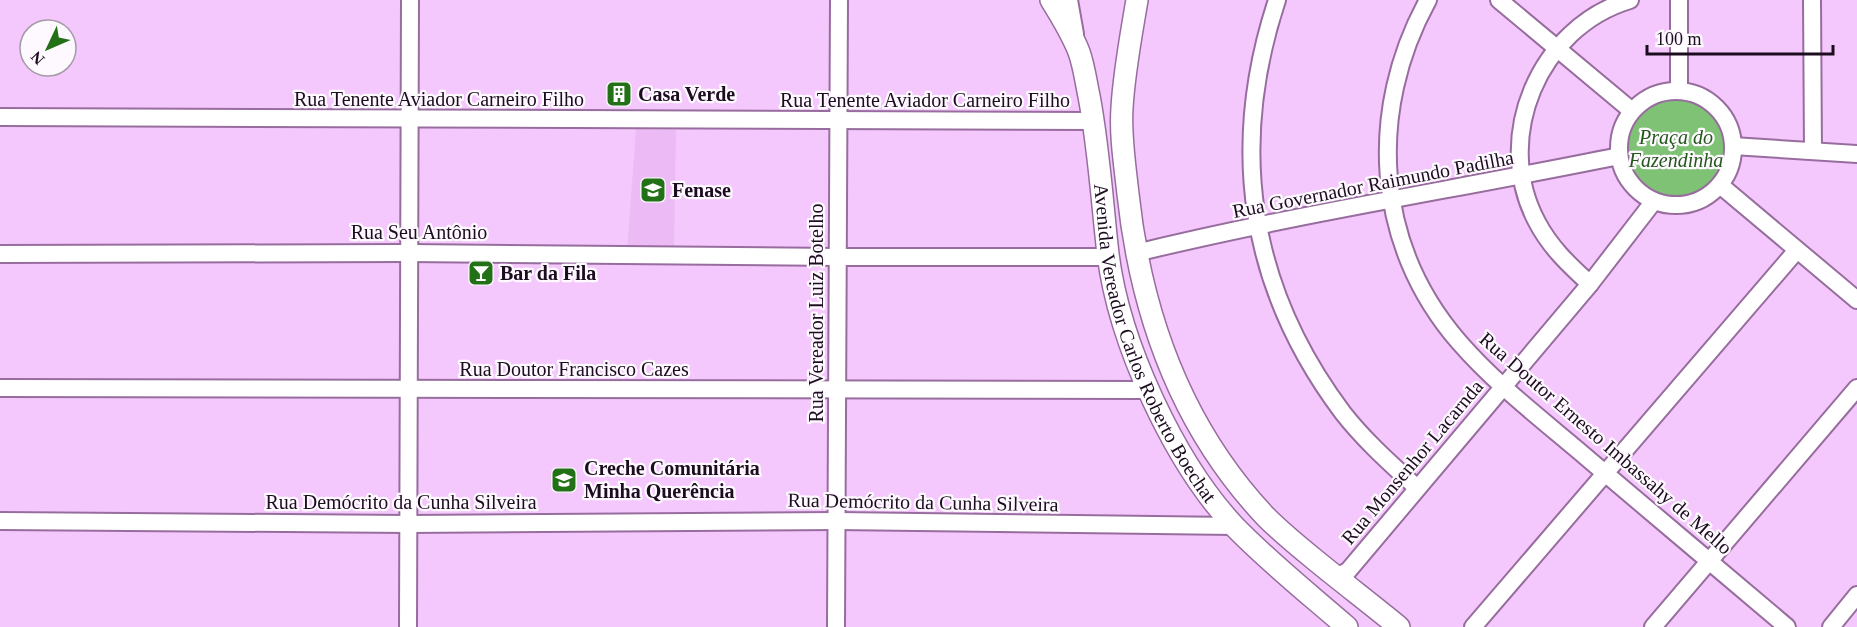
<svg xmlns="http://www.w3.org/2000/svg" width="1857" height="627" viewBox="0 0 1857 627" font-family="Georgia,serif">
  <rect width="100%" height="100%" fill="#f5c8fd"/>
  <!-- built -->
  <path fill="#ecbaf5" d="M636,129l40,1 -2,123 -47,-2z"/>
  <!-- green -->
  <circle fill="#7fc275" cx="1676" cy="148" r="50"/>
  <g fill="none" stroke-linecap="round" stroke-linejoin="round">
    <!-- minor casing -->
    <g stroke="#976d9e" stroke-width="20">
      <g id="minor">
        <path d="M1069,0l6,34"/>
        <path d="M1277,0c-49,148 -28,288 66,413 21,27 48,51 74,75"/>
        <path d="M1428,0c-61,111 -54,244 31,342 39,45 89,82 134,121 65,55 129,109 194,164"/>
        <path d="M1499,0l133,111"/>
        <path d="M1679,0v91"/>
        <path d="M1812,0l1,151"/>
        <circle cx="1676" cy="148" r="57"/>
        <path d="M0,117l1094,4"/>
        <path d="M1733,146l124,8"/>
        <path d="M1720,185l137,115"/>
        <path d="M1136,253c159,-39 322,-64 483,-97"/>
        <path d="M0,254l408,-1 430,4h270"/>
        <path d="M1590,284c-21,-19 -40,-37 -53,-62 -45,-84 2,-195 93,-222"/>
        <path d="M0,388l1147,2"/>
        <path d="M0,521l408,3 429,-3 397,5"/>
        <path d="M1336,577l12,-6 242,-287 64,-83"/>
        <path d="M408,627l2,-627"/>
        <path d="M836,627l3,-627"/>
        <path d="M1473,627l324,-377"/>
        <path d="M1653,627l204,-239"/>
        <path d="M1831,627l26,-32"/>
      </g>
    </g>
    <!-- major casing -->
    <g stroke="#976d9e" stroke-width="24">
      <g id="major">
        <path id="s1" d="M1051,0c10,16 21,34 28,52 5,14 7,30 10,44 10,53 13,105 19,158 11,89 66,208 127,273 35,36 74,67 112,100"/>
        <path d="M1137,0c-6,36 -13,72 -15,108 -2,28 3,58 6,86 13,121 53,233 138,323 15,15 32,29 48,42 28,23 57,45 85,68"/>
      </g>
    </g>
    <!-- minor -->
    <use href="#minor" stroke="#fff" stroke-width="16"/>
    <!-- major -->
    <use href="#major" stroke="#fff" stroke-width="21"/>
  </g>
  <!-- icons -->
  <defs>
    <g id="building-square" transform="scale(1.35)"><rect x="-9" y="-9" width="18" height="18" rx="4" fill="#237117" stroke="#fef9ff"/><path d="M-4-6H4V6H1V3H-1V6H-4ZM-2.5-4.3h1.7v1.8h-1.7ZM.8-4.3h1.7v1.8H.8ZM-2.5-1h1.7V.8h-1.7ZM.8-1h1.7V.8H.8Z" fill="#fff"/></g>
    <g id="school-square" transform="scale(1.35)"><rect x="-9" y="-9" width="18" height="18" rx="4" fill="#237117" stroke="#fef9ff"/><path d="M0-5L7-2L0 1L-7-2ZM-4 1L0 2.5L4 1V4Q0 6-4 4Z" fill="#fff"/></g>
    <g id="bar-square" transform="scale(1.35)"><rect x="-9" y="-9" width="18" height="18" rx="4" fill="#237117" stroke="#fef9ff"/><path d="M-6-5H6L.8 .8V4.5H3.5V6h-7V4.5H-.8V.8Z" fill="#fff"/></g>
  </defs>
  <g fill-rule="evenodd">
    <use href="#building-square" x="619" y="94"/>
    <use href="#school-square" x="653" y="190"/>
    <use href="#bar-square" x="481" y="273"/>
    <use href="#school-square" x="564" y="480"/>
  </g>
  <g text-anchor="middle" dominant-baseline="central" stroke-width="4.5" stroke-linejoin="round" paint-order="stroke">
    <!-- poi labels -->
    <g font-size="20" font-weight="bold" fill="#1c0c1f" stroke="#fef9ff" text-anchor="start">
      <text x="638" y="94">Casa Verde</text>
      <text x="672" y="190">Fenase</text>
      <text x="500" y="273">Bar da Fila</text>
      <text x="584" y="468">Creche Comunitária<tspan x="584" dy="23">Minha Querência</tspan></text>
    </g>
    <!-- street labels -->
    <g font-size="20" fill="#1c0c1f" stroke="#fef9ff">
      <text x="439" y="99">Rua Tenente Aviador Carneiro Filho</text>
      <text x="925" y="100">Rua Tenente Aviador Carneiro Filho</text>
      <text transform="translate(1373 184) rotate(-11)">Rua Governador Raimundo Padilha</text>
      <text x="419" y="232">Rua Seu Antônio</text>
      <text transform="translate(816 313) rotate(-90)">Rua Vereador Luiz Botelho</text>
      <text stroke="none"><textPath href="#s1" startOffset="363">Avenida Vereador Carlos Roberto Boechat</textPath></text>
      <text x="574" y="369">Rua Doutor Francisco Cazes</text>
      <text transform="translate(1606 443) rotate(41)">Rua Doutor Ernesto Imbassahy de Mello</text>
      <text transform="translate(1412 462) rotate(-50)">Rua Monsenhor Lacarnda</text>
      <text x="401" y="502">Rua Demócrito da Cunha Silveira</text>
      <text transform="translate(923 502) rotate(1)">Rua Demócrito da Cunha Silveira</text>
    </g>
    <!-- park labels -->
    <g font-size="20" font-style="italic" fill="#22581a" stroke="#fef9ff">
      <text x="1676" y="137">Praça do<tspan x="1676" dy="23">Fazendinha</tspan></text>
    </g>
  </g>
  <!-- north arrow -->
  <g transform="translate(48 48) rotate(226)"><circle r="28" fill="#fef9ff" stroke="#a49aa5" stroke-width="1.5"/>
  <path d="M0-4.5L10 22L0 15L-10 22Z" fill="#237117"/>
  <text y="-9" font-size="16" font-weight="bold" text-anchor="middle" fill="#1c0c1f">N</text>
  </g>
  <!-- scale -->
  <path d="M1647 45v9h186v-9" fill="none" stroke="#1c0c1f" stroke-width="3"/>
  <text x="1656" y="45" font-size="18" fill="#1c0c1f" stroke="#fef9ff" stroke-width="4.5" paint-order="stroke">100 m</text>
</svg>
